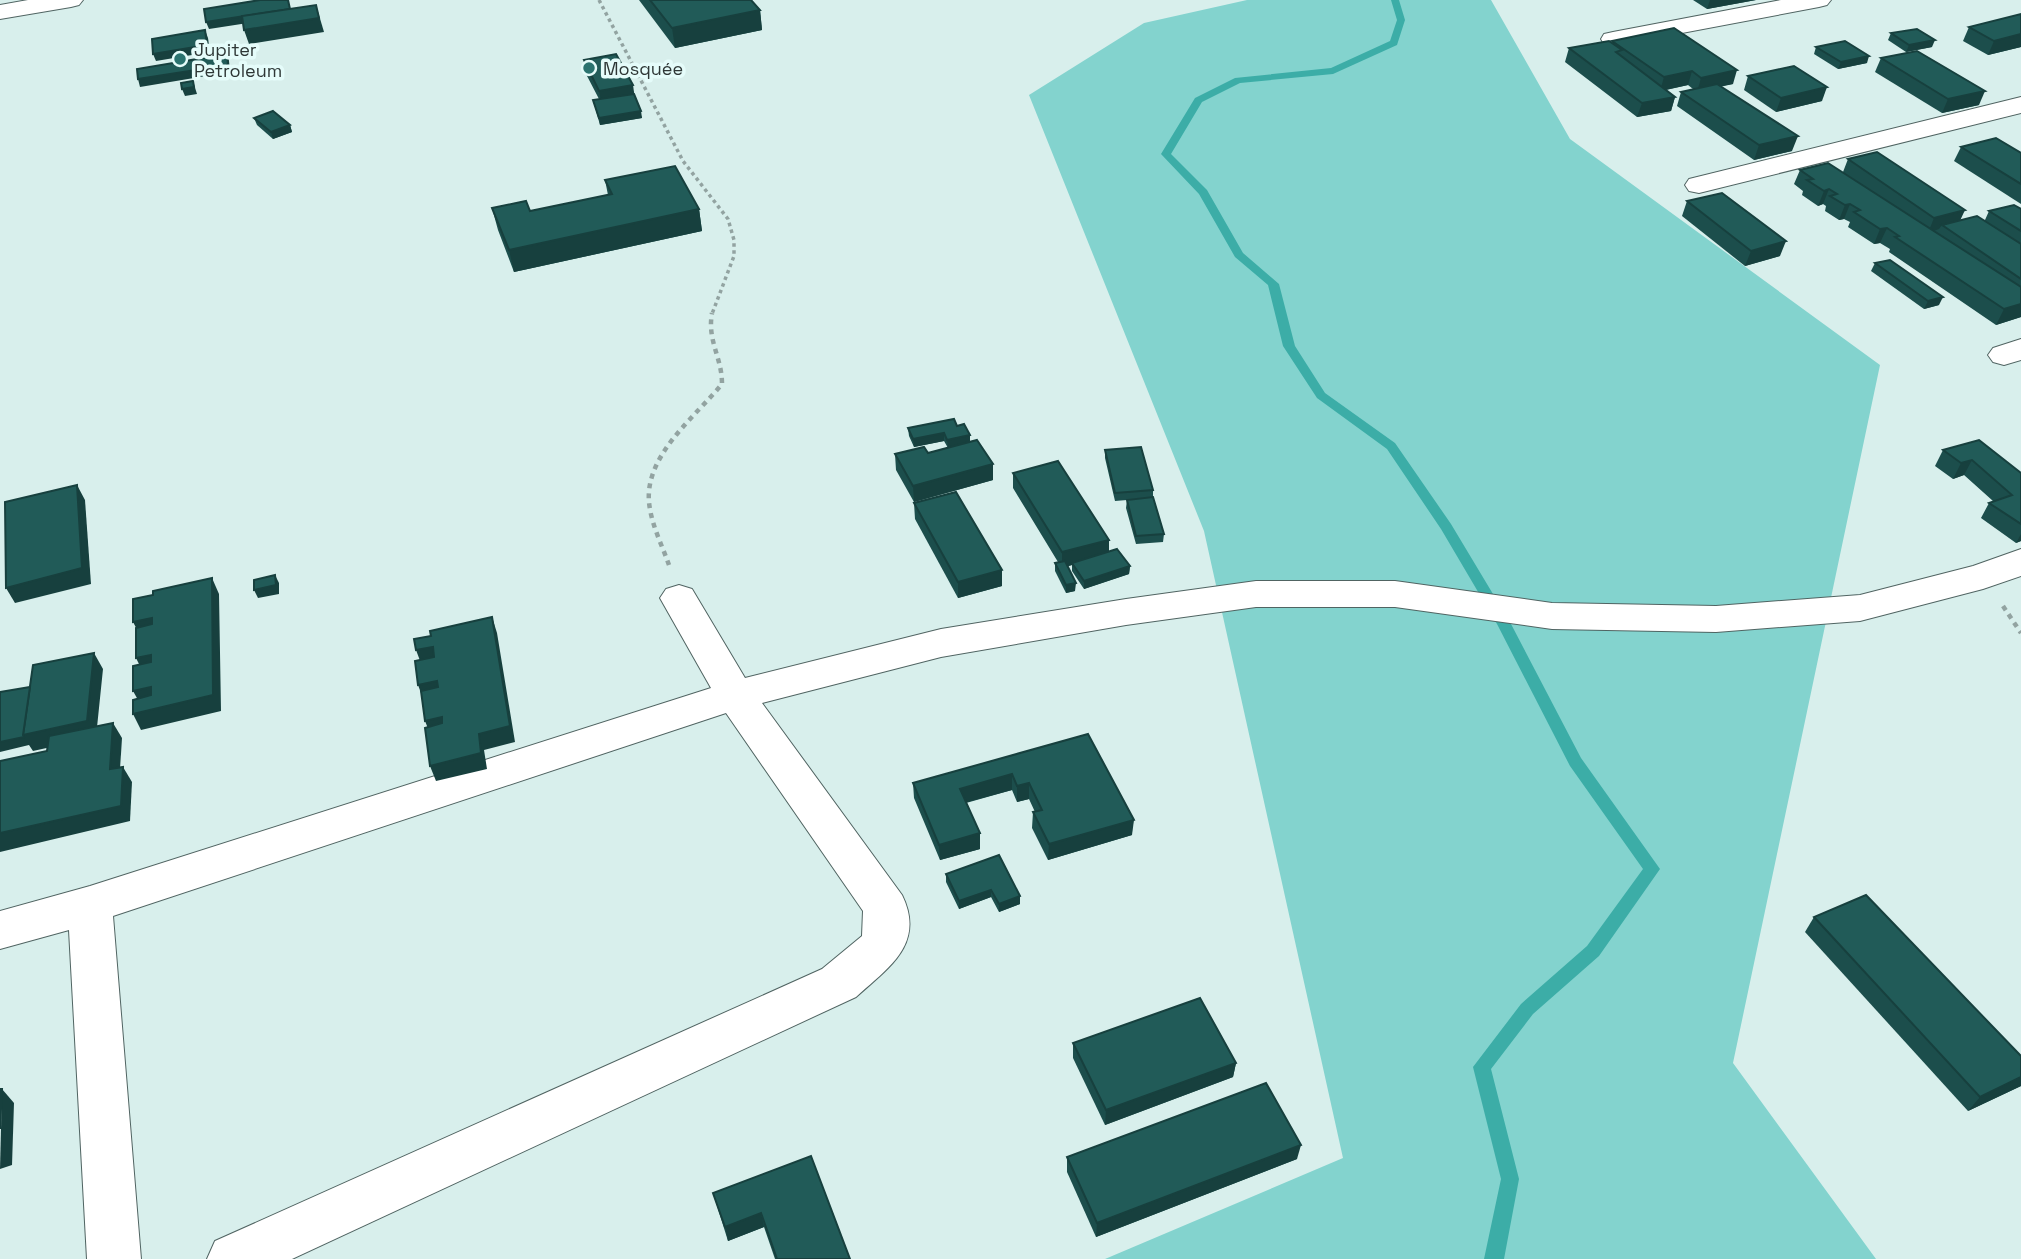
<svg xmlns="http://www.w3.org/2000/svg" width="2021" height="1259" viewBox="0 0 2021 1259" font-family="'Space Grotesk',sans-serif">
  <rect width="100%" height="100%" fill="#d8efec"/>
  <!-- green -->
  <path fill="#83d3ce" d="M1247,0h244l79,139 310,226 -147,698 143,196h-771l238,-101 -139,-627 -175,-436 115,-72z"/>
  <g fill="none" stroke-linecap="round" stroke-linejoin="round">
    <!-- stream -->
    <path fill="#3cada7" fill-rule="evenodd" d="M1391,0h8l6,20 -8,25 -64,29 -93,9 -38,19 -31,52 36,36 36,63 36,31 16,62 30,47 70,50 56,81 60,100 70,134 79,111 -61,87 -66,58 -42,55 28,110 -15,80h-20l17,-80 -28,-112 48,-63 66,-58 56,-77 -73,-103 -73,-142 -56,-95 -54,-80 -70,-51 -34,-52 -15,-61 -33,-28 -36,-63 -38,-40 34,-56 40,-20 96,-10 59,-27 7,-21z"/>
    <!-- minor casing -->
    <g stroke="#506462" stroke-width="2">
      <g id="minor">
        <path d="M1781,0h50l-4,5 -8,2 -206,39 -9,-2 -3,-5 3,-5 9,-2z"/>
        <path d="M2021,97v16l-322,80 -10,-2 -4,-6 4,-6z"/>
        <path d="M2021,339v21l-17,5 -11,-3 -5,-7 5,-7z"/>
        <path d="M2021,549v27l-38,13 -123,32 -144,11 -164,-3 -157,-22h-139l-130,18 -185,32 -179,46 140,192c24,49 -14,73 -46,102l-564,262h-85l8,-18 607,-272 40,-33 1,-25 -137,-198 -613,203 28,343h-54l-18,-329 -69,19v-38l90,-25 621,-198 -51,-90 6,-9 13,-4 13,4 53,89 196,-49 185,-30 130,-18h139l157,22 164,3 144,-11 113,-29z"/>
      </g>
    </g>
    <!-- major casing -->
    <g stroke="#506462" stroke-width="2">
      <path id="major" d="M28,0h55l-4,5 -8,2 -71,12v-14z"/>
    </g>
    <!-- path-far1 -->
    <path stroke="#92a3a1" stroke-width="3.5" stroke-dasharray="3.5 3.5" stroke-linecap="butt" d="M599,0l84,161 45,58 6,21v16l-22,58"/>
    <!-- path -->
    <g stroke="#92a3a1" stroke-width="4.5" stroke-dasharray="5 5" stroke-linecap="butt">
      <path d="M669,565c-7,-20 -18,-41 -20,-63 -4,-47 46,-85 73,-118 0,-27 -15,-43 -10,-71"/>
      <path d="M2003,606l18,27"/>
    </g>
    <!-- minor -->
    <use href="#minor" fill="#fff" fill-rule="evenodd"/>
    <!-- major -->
    <use href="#major" fill="#fff" fill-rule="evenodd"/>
  </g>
  <!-- wall -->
  <g fill="#1c4e4c">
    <path d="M639,0h112l9,10 2,20 -87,18z"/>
    <path d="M1693,0h63l-49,9z"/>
    <path d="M2021,14v33l-33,8 -25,-14 6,-14z"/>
    <path d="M1891,33l41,14 -26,5 -18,-12z"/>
    <path d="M1612,41l121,43 -12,2 71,65 -38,9 -77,-54 4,-14 12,-3 -5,-4 -22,5 9,7 -4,14 -34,6 -72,-55 4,-14 42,-5z"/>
    <path d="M1816,47l51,16 -29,6 -24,-15z"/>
    <path d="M1881,58l98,47 -37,8 -67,-41z"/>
    <path d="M584,60l50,35 8,23 -42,7 -7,-25 6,-1 -13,-25z"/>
    <path d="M1748,76l74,25 -46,11 -32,-22z"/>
    <path d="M254,118l36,7 2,7 -19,7 -16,-14z"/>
    <path d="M1961,147l60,6v51l-67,-43z"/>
    <path d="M1848,159l112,61h25l4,-9 32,-2v108l-25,8 -107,-73 1,-3 -10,-6 -6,1 -26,-17 2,-5 -6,-3 -5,1 -14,-9 1,-5 -3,-2 -5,2 -16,-11 1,-4 -9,-7 6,-14 43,2z"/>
    <path d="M605,180l94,29 3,22 -188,41 -16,-42 -6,-22 38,3 78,-16z"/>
    <path d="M1687,201l93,55 -35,10 -63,-50z"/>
    <path d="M1875,263l64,42 -15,4 -53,-38z"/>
    <path d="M957,426l13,9v7l23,38 -79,22 -18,-32 -1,-16 33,-1 20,-5 -4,-7 -30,6 -5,-11 -1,-8z"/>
    <path d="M1105,450l48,40v7l11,37 -1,8 -27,2 -10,-36 1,-8 -12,1 -10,-43z"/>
    <path d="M1943,450l78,23v68l-5,2 -35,-25 8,-15 4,-2 -29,-26 -11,4 -18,-13z"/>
    <path d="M1013,473l96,67v12l21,14 -1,8 -45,15 -12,-18v-6l-4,1 7,25 -9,2 -11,-22v-8l3,-1 -45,-74z"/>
    <path d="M914,503l88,83 -44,12 -43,-79z"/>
    <path d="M1088,734l44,101 -84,25 -16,-32 1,-16h2l-6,-13 -12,3 -5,-12 -46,13 14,30v16l-40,11 -26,-62 -1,-15z"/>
    <path d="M999,855l21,49 -21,8 -8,-15 -32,12 -13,-27v-8z"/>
    <path d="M1814,917l207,139v30l-53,25 -163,-179z"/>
    <path d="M1073,1043l163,20 -3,14 -128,48 -32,-67z"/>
    <path d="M1067,1157l230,2 -201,78 -29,-65z"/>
    <path d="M713,1193l137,66h-75l-11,-32 -36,14z"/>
  </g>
  <!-- shaded-wall -->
  <g fill="#17403e">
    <path d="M288,0l4,16 -83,13 -3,-7z"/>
    <path d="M1710,0h46l-49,9z"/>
    <path d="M316,5l8,27 -75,12 -5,-14z"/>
    <path d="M760,10l2,20 -87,18 -3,-20z"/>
    <path d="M205,30l3,8 2,14 -54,9 -3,-7z"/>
    <path d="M2021,34v13l-33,8 6,-14z"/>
    <path d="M1935,40l-3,7 -26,5 3,-7z"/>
    <path d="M227,54l2,7 1,11 -90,15 -2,-8z"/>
    <path d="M1869,56l-2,7 -29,6 3,-7z"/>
    <path d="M1737,70l-4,14 -36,8 4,-14z"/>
    <path d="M1692,71l-4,14 -28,6 4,-14z"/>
    <path d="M193,81l4,13 -12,2 -3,-7z"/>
    <path d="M633,85l2,14 -33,7 -3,-15z"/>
    <path d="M1827,87l-5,14 -46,11 5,-14z"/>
    <path d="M1985,91l-6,14 -37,8 6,-14z"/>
    <path d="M1675,97l-4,14 -34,6 5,-14z"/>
    <path d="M641,111l1,7 -42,7 -1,-7z"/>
    <path d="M290,125l2,7 -19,7 -2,-7z"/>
    <path d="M1798,136l-6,15 -38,9 5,-15z"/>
    <path d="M1829,189l-6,15 -5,2 6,-15z"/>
    <path d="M1850,204l-6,15 -5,1 6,-15z"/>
    <path d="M699,209l3,22 -188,41 -5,-22z"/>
    <path d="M1965,210l-7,15h-16l-3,4 -11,4 6,-15z"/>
    <path d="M1887,228l-7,15 -6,1 6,-15z"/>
    <path d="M1786,241l-6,15 -35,10 6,-15z"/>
    <path d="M1943,297l-4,8 -15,4 4,-8z"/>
    <path d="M2021,304v13l-25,8 8,-16z"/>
    <path d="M944,433v8l-30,6 -1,-8z"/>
    <path d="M970,435v8l-22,5 -1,-8z"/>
    <path d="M1972,460l-8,15 -11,4 8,-16z"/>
    <path d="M993,464v16l-79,22 -1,-16z"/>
    <path d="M77,485l8,15 6,84 -76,19 -9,-15z"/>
    <path d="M2021,534v7l-5,2z"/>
    <path d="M1109,540v16l-37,7v2l-10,3v-16z"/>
    <path d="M1130,566l-1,8 -45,15v-8z"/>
    <path d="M1002,570v16l-44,12v-16z"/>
    <path d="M275,575l4,8v11l-21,4 -4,-8z"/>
    <path d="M212,578l7,16 2,117 -80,19 -8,-16 80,-19z"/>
    <path d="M1076,583l-1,8 -9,2v-8z"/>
    <path d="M492,617l5,16 18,109 -31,8 3,19 -51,12 -6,-15 49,-32z"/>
    <path d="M152,618l8,15 -19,4 -8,-15z"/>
    <path d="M433,647l6,15 -17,4 -6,-16z"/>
    <path d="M94,653l9,16 -7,68 -63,14 -4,-6 -29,7v-10l23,-7z"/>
    <path d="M151,655l9,15 -16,4 -8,-16z"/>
    <path d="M437,681l6,16 -19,4 -6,-16z"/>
    <path d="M151,687l9,16 -18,4 -9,-16z"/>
    <path d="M442,717l6,16 -17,3 -6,-15z"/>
    <path d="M113,723l9,15 -3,47 -9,-16z"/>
    <path d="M123,767l9,15 -2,39 -130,31v-19z"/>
    <path d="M1012,774v16l-52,14v-15z"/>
    <path d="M1029,783v16l-12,3v-16z"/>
    <path d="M1134,820l-2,15 -84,25 1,-16z"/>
    <path d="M980,833v16l-40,11 -1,-15z"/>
    <path d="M991,890v7l-32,12v-8z"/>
    <path d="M1020,896v8l-21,8v-8z"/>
    <path d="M1236,1063l-3,14 -128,48 1,-15z"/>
    <path d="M2021,1077v9l-53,25 12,-14z"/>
    <path d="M2,1089l12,14 -2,62 -12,4z"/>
    <path d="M1301,1145l-4,14 -201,78 1,-14z"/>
    <path d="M761,1213l3,14 -36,14 -3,-14z"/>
  </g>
  <!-- building -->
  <g fill="#215b58" stroke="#17403e" stroke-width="2">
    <path d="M260,0h28l2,9 -84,13 -2,-13z"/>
    <path d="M650,0h101l9,10 -88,18z"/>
    <path d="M316,5l3,13 -75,12 -2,-14z"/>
    <path d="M2021,14v20l-27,7 -25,-14z"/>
    <path d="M1674,28l63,42 -36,8 -9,-7 -28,6 -52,-36z"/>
    <path d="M1917,29l18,11 -26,5 -18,-12z"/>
    <path d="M205,30l2,15 -54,9 -1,-15z"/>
    <path d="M1609,41l13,9 -6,2 59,45 -33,6 -73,-55z"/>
    <path d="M1845,41l24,15 -28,6 -25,-15z"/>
    <path d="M1917,51l68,40 -37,8 -67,-41z"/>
    <path d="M227,54l1,11 -90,14 -1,-10z"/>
    <path d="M616,54l17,31 -34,6 -15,-31z"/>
    <path d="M1794,66l33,21 -46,11 -33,-22z"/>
    <path d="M193,81l1,6 -12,2 -1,-6z"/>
    <path d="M1717,84l81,52 -39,9 -78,-53z"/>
    <path d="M634,94l7,17 -42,7 -6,-18z"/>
    <path d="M273,111l17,14 -19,7 -17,-14z"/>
    <path d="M1996,138l25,15v31l-60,-37z"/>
    <path d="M1877,152l88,58 -31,8 -86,-59z"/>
    <path d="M1828,163l193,124v17l-17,5 -109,-72 4,-1 -12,-8 -7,1 -26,-17 6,-2 -10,-6 -5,1 -15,-9 7,-2 -8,-5 -5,2 -17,-11 6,-1 -13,-9z"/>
    <path d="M675,166l24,43 -190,41 -17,-42 34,-7 4,10 82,-17 -7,-14z"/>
    <path d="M1722,193l64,48 -35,10 -64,-50z"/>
    <path d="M2014,205l7,4v22l-32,-20z"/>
    <path d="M1977,216l44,28v35l-79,-54z"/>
    <path d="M1890,260l53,37 -15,4 -53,-38z"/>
    <path d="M954,419l3,7 7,-2 6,11 -23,5 -3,-7 -31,6 -5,-11z"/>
    <path d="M977,440l16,24 -80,22 -18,-32 29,-7 4,6z"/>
    <path d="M1979,440l42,33v51l-32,-21 23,-8 -40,-35 -11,3 -18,-13z"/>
    <path d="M1141,447l12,43 -38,3 -10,-43z"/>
    <path d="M1058,461l51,79 -47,12 -49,-79z"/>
    <path d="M77,485l5,83 -76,20 -1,-86z"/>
    <path d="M956,492l46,78 -44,12 -44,-79z"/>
    <path d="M1153,497l11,37 -28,2 -9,-36z"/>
    <path d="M1117,549l13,17 -46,15 -12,-18z"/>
    <path d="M1065,561l11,22 -10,2 -11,-22z"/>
    <path d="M275,575l1,10 -22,5v-10z"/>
    <path d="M212,578l1,117 -80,19v-14l18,-5v-8l-18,4v-25l18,-4v-7l-15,3v-30l16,-4v-6l-19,4v-23l20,-4v-4z"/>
    <path d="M492,617l18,109 -31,8 2,19 -51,13 -5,-38 17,-5v-6l-17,4 -4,-30 17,-4 -1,-6 -19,4 -3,-24 19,-4 -1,-10 -17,3 -2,-11 17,-3 -1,-5z"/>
    <path d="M94,653l-7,68 -64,14 10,-70z"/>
    <path d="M30,687l-7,48 1,2 -24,5v-50z"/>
    <path d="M113,723l-3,46 13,-2 -2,39 -121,27v-72l47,-10 2,-15z"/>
    <path d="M1088,734l46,86 -85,24 -16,-32 9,-2 -13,-27 -12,3 -5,-12 -52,15 20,44 -41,12 -26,-62z"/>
    <path d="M999,855l21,41 -21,8 -8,-14 -32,11 -13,-27z"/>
    <path d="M1866,895l155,161v21l-41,20 -166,-180z"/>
    <path d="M1200,998l36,65 -130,47 -33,-67z"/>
    <path d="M1266,1083l35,62 -204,78 -30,-66z"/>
    <path d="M0,1089h2l-2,40z"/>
    <path d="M811,1156l39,103h-73l-16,-46 -36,14 -12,-34z"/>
  </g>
  <!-- markers -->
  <g fill="#2a736f" stroke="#e5fcfa" stroke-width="2.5">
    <circle cx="180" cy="59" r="7"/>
    <circle cx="589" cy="68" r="7"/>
  </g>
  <g text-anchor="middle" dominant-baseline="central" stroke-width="7" stroke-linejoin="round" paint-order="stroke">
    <!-- far-poi labels -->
    <g font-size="18" fill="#2e3736" stroke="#e5fcfa" text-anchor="start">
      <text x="194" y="49">Jupiter<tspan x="194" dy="21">Petroleum</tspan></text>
      <text x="603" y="68">Mosquée</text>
    </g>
  </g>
</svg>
